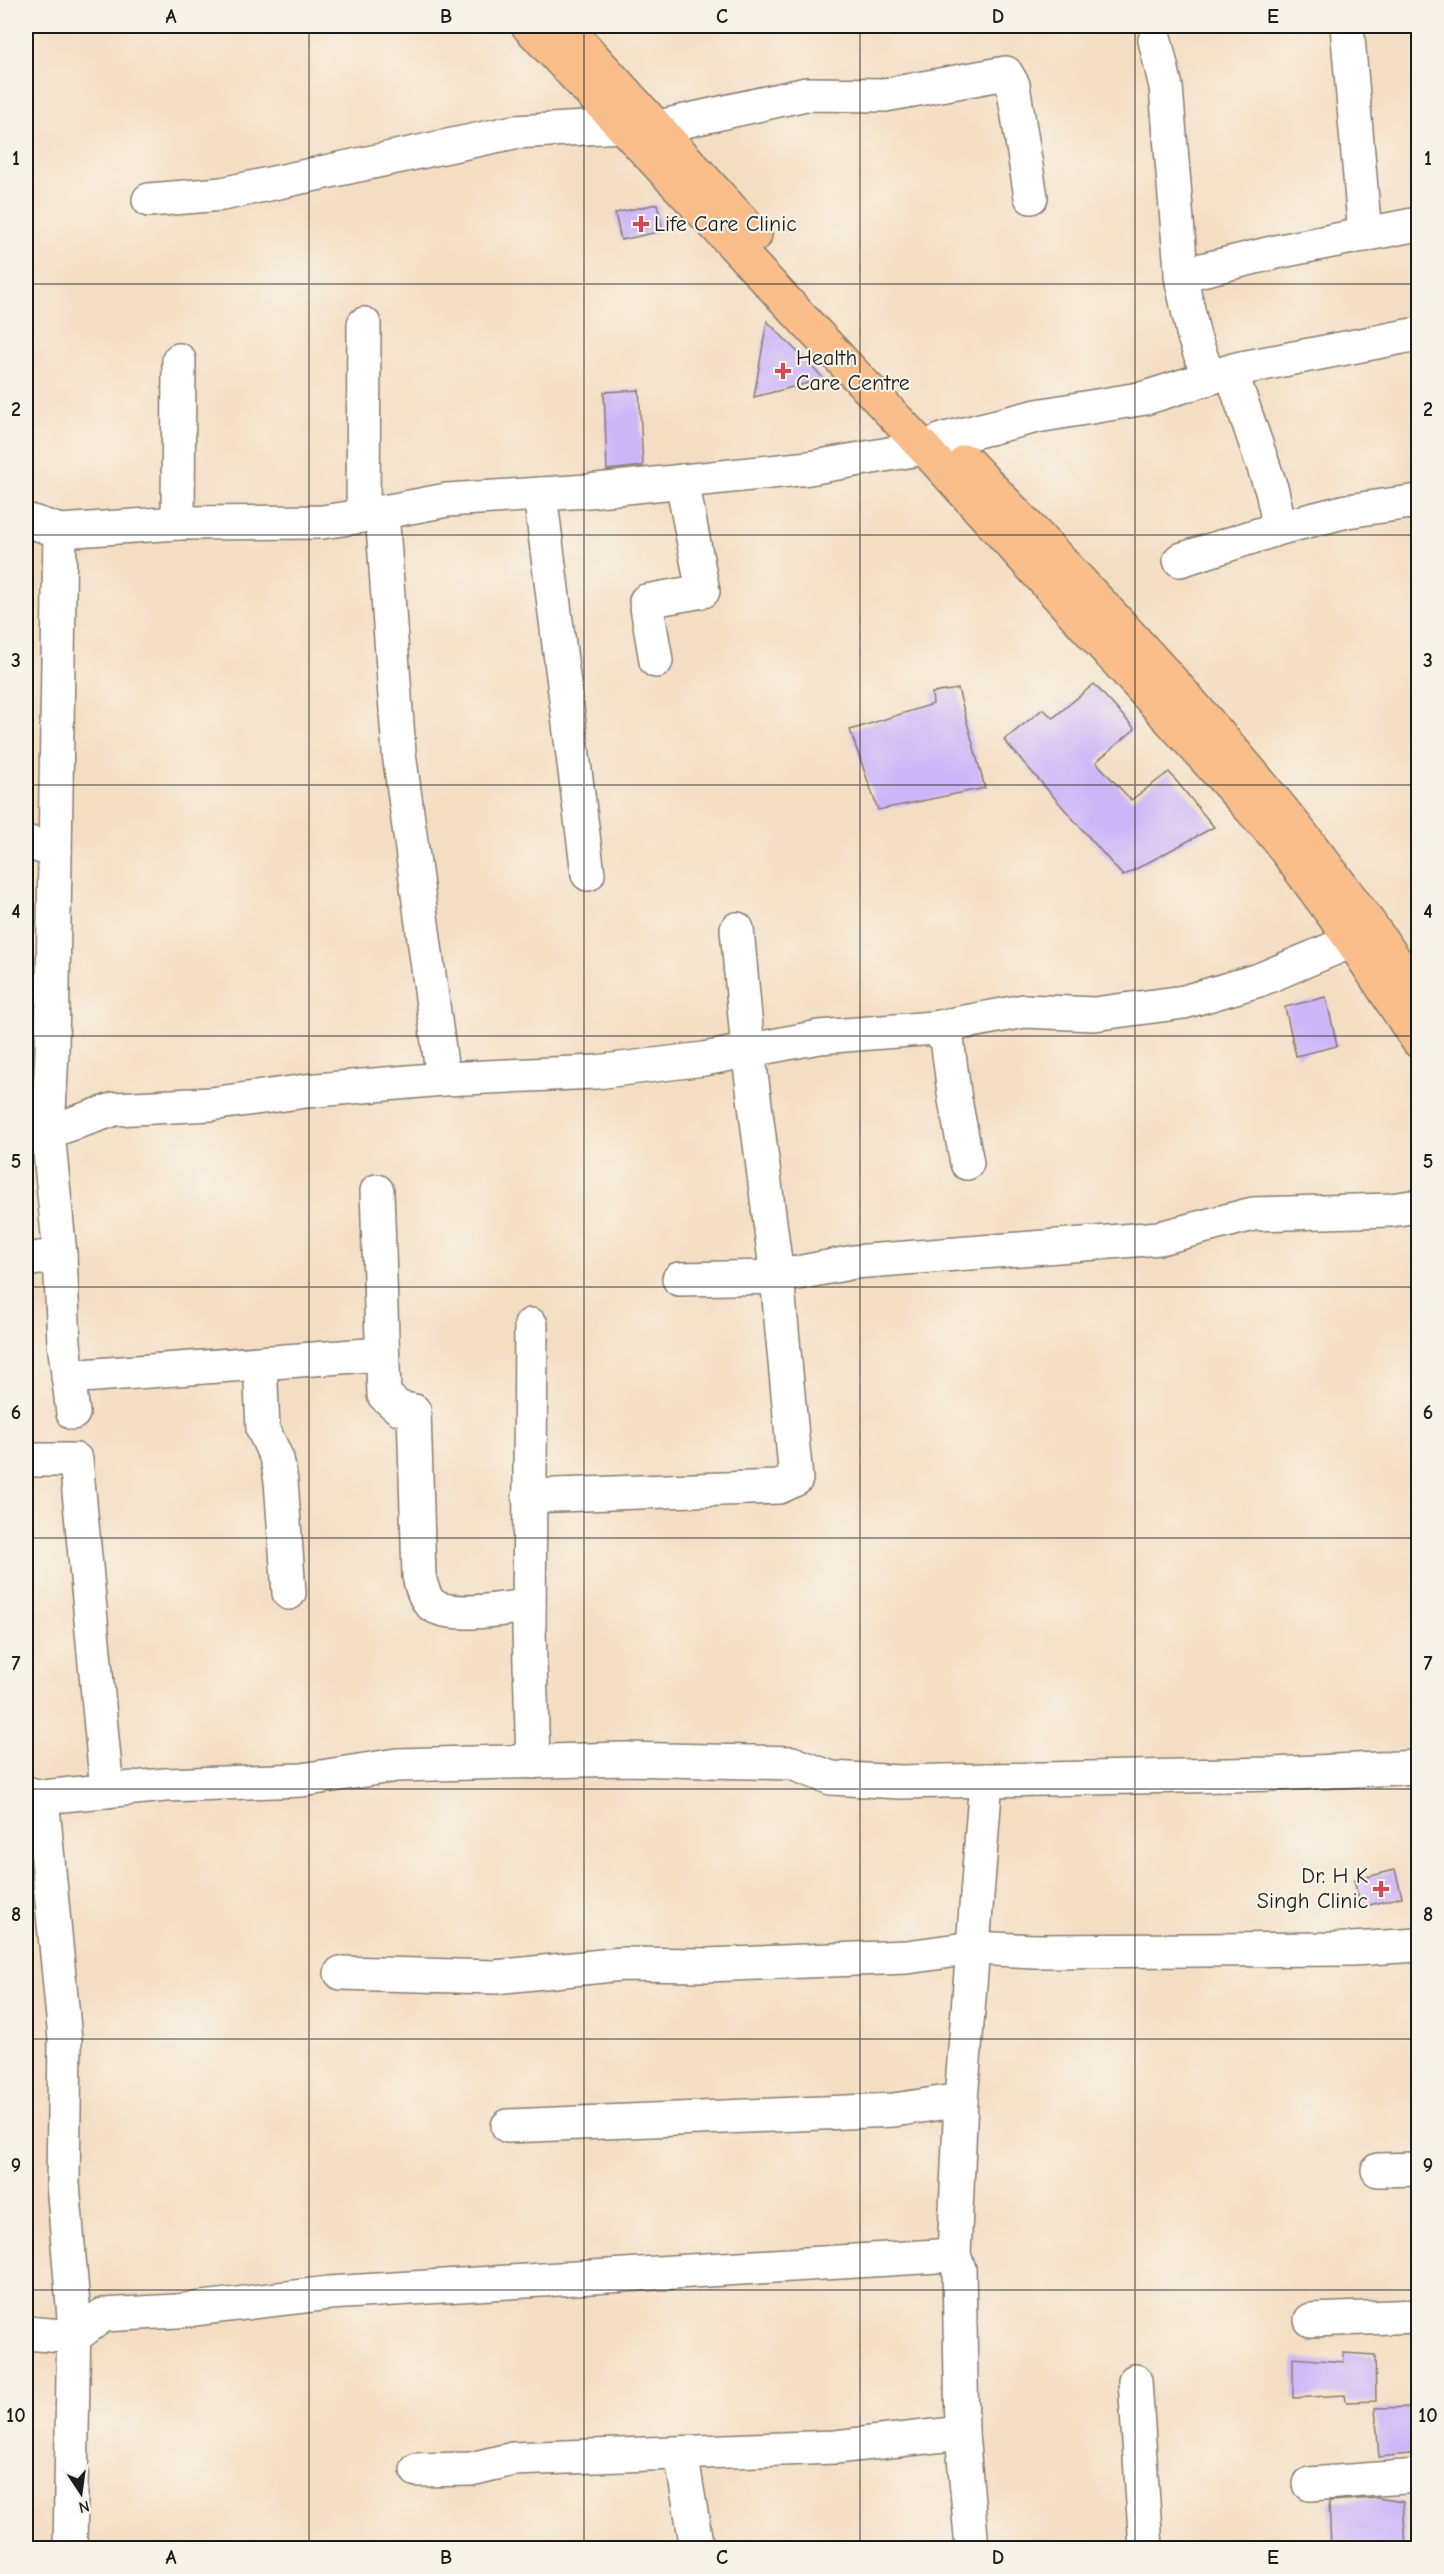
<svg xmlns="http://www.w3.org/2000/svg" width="1444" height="2574" viewBox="0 0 1444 2574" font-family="'Comic Neue',sans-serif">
  <rect width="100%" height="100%" fill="#f7f3e8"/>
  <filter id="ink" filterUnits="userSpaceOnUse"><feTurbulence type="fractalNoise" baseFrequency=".0167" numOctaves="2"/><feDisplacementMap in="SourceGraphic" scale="12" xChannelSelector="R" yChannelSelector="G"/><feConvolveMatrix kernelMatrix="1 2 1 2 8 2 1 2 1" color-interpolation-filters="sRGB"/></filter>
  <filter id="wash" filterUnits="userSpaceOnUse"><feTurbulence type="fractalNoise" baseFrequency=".008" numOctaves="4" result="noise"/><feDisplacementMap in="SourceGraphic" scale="24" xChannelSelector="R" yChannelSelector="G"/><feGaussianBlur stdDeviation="1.35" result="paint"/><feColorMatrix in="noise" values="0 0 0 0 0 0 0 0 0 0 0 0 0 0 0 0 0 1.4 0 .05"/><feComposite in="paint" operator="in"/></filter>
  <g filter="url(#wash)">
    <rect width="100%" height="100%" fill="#f4dec3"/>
    <g id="blocks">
      <!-- building -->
      <g fill="#cdb6f8">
        <path d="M657,204l6,27 -42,9 -6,-27z"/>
        <path d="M767,321l57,58 -70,18z"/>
        <path d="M639,390l4,76 -36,4 -3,-78z"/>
        <path d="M1094,684l41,45 -39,33 35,38 38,-28 45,55 -91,49 -119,-136 39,-31 10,9z"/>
        <path d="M958,689l27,99 -107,22 -28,-80 83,-26 -1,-11z"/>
        <path d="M1326,997l11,49 -41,10 -11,-49z"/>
        <path d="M1395,1870l7,27 -41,10 -7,-27z"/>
        <path d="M1343,2353l32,2 1,46 -30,1 -1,-7 -52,3v-40l51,4z"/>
        <path d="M1419,2407v46l-40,4 -4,-49z"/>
        <path d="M1377,2498l26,4 3,46h-75l-2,-47z"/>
      </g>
    </g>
  </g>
  <g filter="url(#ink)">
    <use href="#blocks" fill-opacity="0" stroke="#887d70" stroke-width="1.5"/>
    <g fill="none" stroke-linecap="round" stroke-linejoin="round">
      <!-- minor casing -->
      <g stroke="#887d70" stroke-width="36">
        <g id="minor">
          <path d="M1347,26l18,209"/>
          <path d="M1155,40l11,47 16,195 12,55 15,41"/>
          <path d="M658,127l148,-33 79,1 121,-22 7,12 18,112"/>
          <path d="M149,200l73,-6 292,-62 108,-6"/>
          <path d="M1181,275l95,-23 142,-28"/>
          <path d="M1231,371l41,120 8,37"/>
          <path d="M540,494l48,380"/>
          <path d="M382,512l17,241 44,326"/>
          <path d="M363,516l84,-16 141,-9 221,-23 115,-20 21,-9 92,-23 108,-18 92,-29 181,-35"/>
          <path d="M26,520l34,11 118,-8 144,-1 41,-6 1,-192"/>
          <path d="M178,523l1,-163"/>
          <path d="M60,531l-8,520 -4,81 12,123 4,88 9,70"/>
          <path d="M1180,560l100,-32 67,-17 71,-10"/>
          <path d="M656,661l-10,-60 57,-10 -21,-110"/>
          <path d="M26,842l29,9"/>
          <path d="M934,1028l90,-17 70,3 90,-12 75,-22 93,-39"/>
          <path d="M26,1133l22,-1 67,-23 96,-5 95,-13 137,-12 153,-7 108,-13 115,-22 115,-9 13,11 8,61 12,63"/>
          <path d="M377,1191l7,204 15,13 15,3 5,165c2,9 5,22 13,29 20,14 73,3 97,1"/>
          <path d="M26,1260l34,-5"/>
          <path d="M679,1279l98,-2 77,-15 306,-24 93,-24 138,-4 27,-4"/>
          <path d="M531,1325l-2,305 4,132"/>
          <path d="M260,1363l3,66 14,30 4,22 8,112"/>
          <path d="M68,1377l313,-23"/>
          <path d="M26,1460h50l31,331"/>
          <path d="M529,1496l250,-9 17,-8 -19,-202 -29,-227 -11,-121"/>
          <path d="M26,1793l16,4 23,242 -2,144 11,135 -4,230"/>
          <path d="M42,1797l123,-12 137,-5 95,-15 227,-6 168,4 39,15 69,4 373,-8 145,-7"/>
          <path d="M341,1973l154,4 127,-13 85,1 200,-8 66,-9 62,3 317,-2 66,-4"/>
          <path d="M508,2126l386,-16 67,-10"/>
          <path d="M1378,2170l40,-1"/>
          <path d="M1311,2320l107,-4"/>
          <path d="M26,2333l48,4 29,-22 74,-4 152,-18 625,-38"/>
          <path d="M1135,2381l11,167"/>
          <path d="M681,2453l16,95"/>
          <path d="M417,2470l54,-1 42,-10 322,-12 127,-14"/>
          <path d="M1310,2484l108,-8"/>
          <path d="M972,2548l-10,-115 -3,-164 -5,-14 7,-155 25,-320"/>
        </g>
      </g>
      <!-- major casing -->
      <g stroke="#887d70" stroke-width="36">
        <g id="major">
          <path d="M528,26l396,422 352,389 76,104 66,100"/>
          <path d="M565,26l190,209"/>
          <path d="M966,461c161,169 324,338 452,533"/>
        </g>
      </g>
      <!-- minor -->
      <use href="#minor" stroke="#fff" stroke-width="33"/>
      <!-- major -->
      <use href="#major" stroke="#f8bd89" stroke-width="33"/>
    </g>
  </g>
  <!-- grid -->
  <path fill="none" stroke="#1c1c1c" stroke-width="1.5" stroke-opacity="0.55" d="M309,26v2522M584,26v2522M860,26v2522M1135,26v2522M26,284h1392M26,535h1392M26,785h1392M26,1036h1392M26,1287h1392M26,1538h1392M26,1789h1392M26,2039h1392M26,2290h1392"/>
  <!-- markers -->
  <g fill="#d1495b" stroke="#f7f3e8" stroke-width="2">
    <path d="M638 215h6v6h6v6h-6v6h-6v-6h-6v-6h6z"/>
    <path d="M780 362h6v6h6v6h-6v6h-6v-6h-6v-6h6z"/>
    <path d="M1378 1880h6v6h6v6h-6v6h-6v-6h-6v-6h6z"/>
  </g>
  <g text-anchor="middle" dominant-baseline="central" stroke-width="4.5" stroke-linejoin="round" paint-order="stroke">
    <!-- poi labels -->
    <g font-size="22" fill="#1c1c1c" stroke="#f7f3e8" text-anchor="start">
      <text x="654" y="224">Life Care Clinic</text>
      <text x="796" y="358">Health<tspan x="796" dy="25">Care Centre</tspan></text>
      <text x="1368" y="1876" text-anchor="end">Dr. H K<tspan x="1368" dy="25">Singh Clinic</tspan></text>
    </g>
  </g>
  <!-- margin -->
  <rect width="1444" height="2574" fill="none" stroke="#f7f3e8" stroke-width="66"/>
  <!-- north arrow -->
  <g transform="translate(81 2493) rotate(167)" stroke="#f7f3e8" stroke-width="4.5" paint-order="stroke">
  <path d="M0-4.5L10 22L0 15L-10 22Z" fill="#1c1c1c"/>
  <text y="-9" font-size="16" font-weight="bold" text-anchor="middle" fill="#1c1c1c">N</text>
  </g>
  <rect x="33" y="33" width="1378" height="2508" fill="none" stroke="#1c1c1c" stroke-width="2"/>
  <g font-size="20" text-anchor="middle" font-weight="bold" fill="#1c1c1c">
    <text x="171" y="23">A</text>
    <text x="446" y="23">B</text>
    <text x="722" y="23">C</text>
    <text x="998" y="23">D</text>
    <text x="1273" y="23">E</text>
    <text x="16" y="165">1</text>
    <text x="1428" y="165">1</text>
    <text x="16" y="416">2</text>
    <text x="1428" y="416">2</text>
    <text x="16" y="667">3</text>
    <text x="1428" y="667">3</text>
    <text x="16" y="918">4</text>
    <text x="1428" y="918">4</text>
    <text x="16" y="1168">5</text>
    <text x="1428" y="1168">5</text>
    <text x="16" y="1419">6</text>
    <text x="1428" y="1419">6</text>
    <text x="16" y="1670">7</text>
    <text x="1428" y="1670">7</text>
    <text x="16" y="1921">8</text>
    <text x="1428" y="1921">8</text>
    <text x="16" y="2172">9</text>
    <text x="1428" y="2172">9</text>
    <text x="16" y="2422">10</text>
    <text x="1428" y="2422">10</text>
    <text x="171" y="2564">A</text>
    <text x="446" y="2564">B</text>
    <text x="722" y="2564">C</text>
    <text x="998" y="2564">D</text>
    <text x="1273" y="2564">E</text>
  </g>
</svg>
